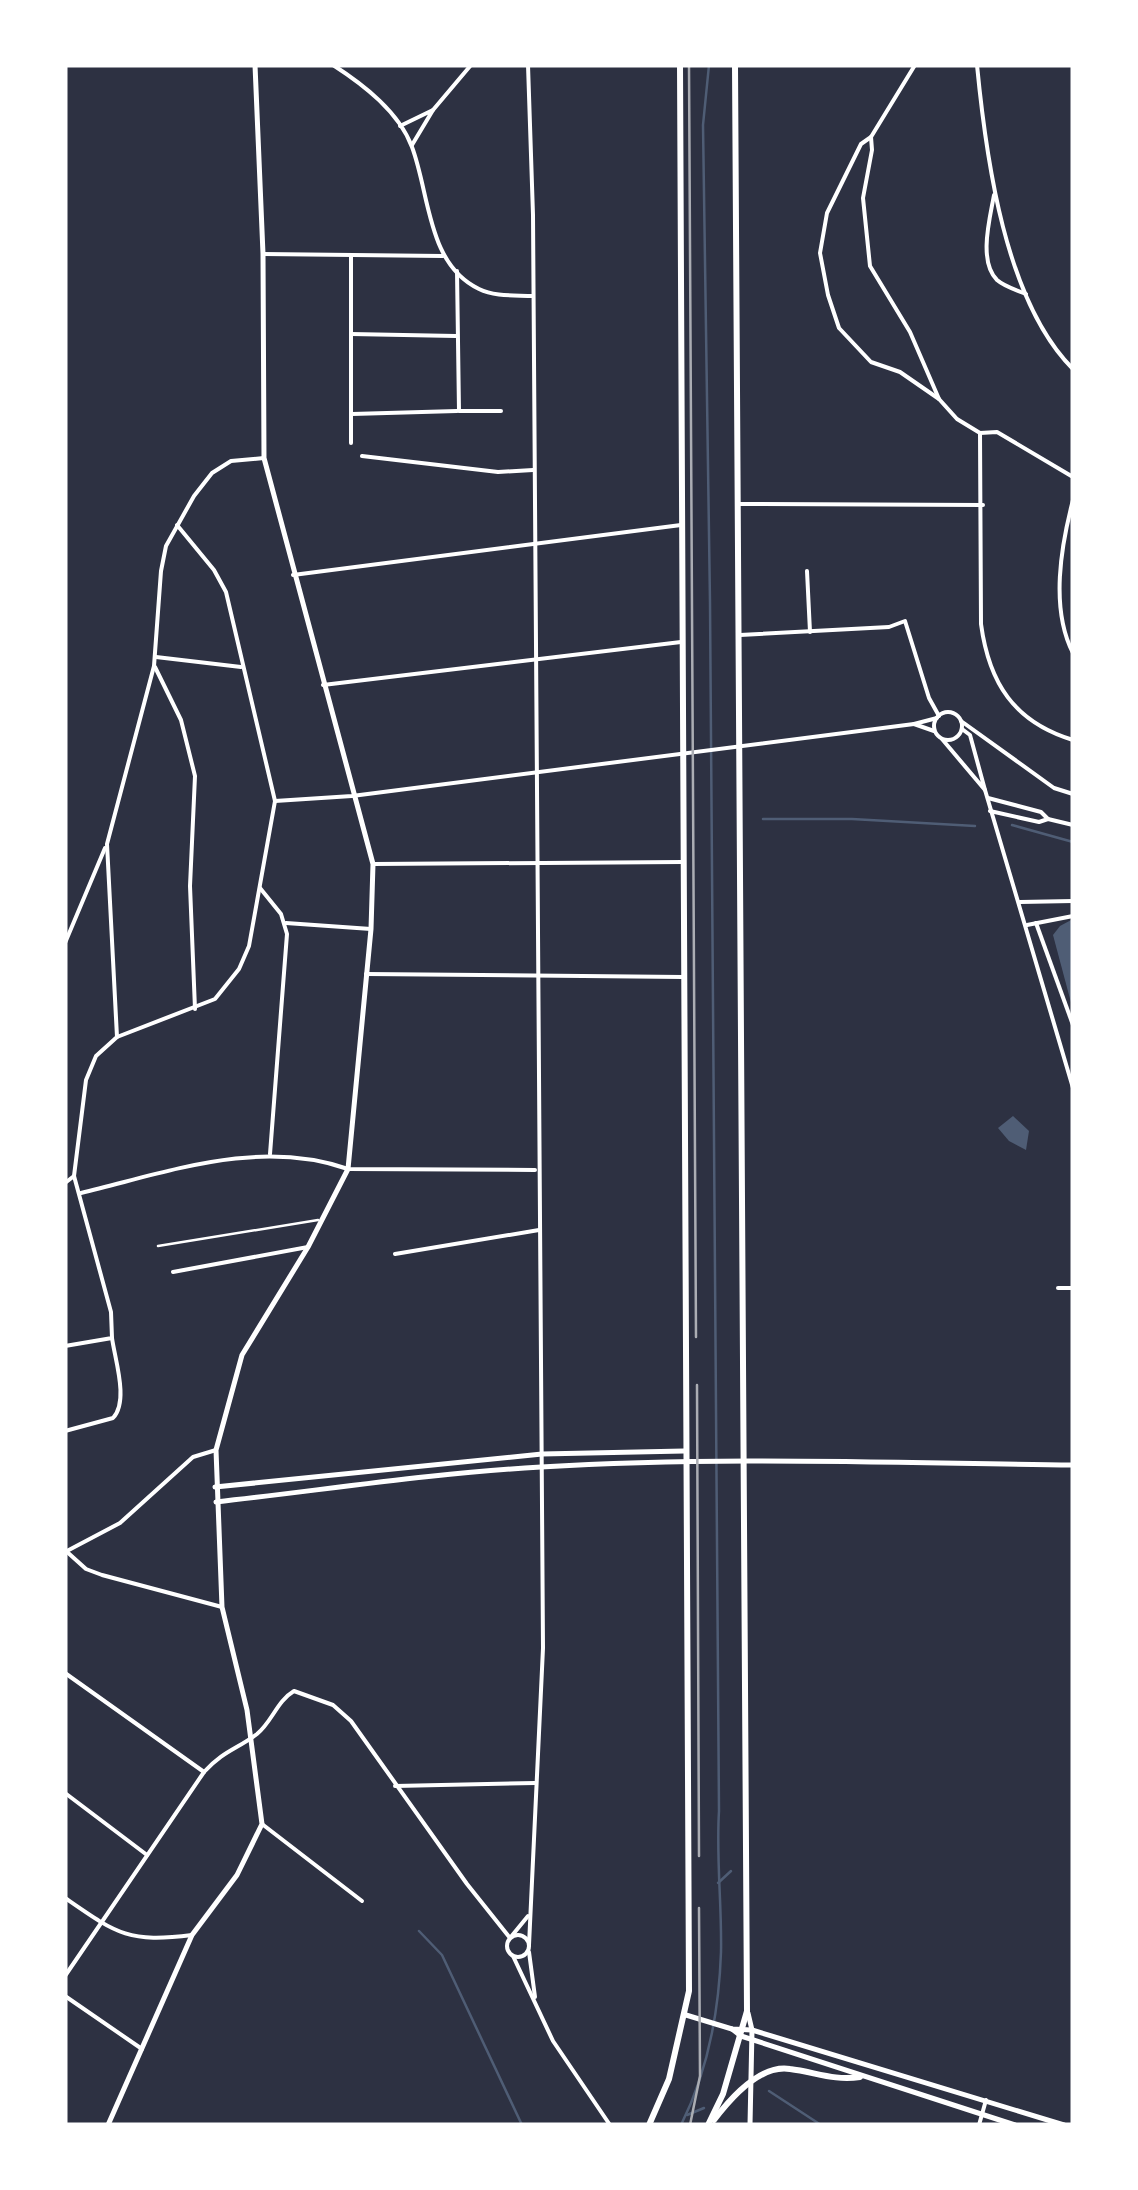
<svg xmlns="http://www.w3.org/2000/svg" width="1138" height="2190" viewBox="0 0 1138 2190" font-family="'Open Sans',sans-serif">
  <rect width="100%" height="100%" fill="#2d3142"/>
  <!-- water -->
  <g fill="#4f5d75">
    <path d="M1073,919v91l-20,-75 7,-9z"/>
    <path d="M1013,1116l16,15 -3,19 -17,-9 -11,-13z"/>
  </g>
  <g fill="none" stroke-linecap="round" stroke-linejoin="round">
    <!-- stream -->
    <g stroke="#4f5d75" stroke-width="2.5">
      <path d="M763,819h89l123,7"/>
      <path d="M1012,825l61,17"/>
      <path d="M718,1883l13,-12"/>
      <path d="M419,1931l23,24 80,170"/>
      <path d="M769,2091l52,34"/>
      <path d="M687,2115l17,-7"/>
      <path d="M681,2125c27,-54 38,-113 40,-173 1,-47 -5,-94 -2,-141l-9,-1209 -7,-477 6,-60"/>
    </g>
    <!-- service -->
    <path stroke="#fff" stroke-width="2.5" d="M158,1246l160,-26"/>
    <!-- minor -->
    <g stroke="#fff" stroke-width="4">
      <path d="M333,65c31,20 66,47 79,82 18,48 15,117 67,142 16,8 36,6 54,7"/>
      <path d="M528,65l5,150 10,1433 -14,297"/>
      <path d="M915,65l-44,72 -10,7 -34,69 -7,40 8,42 11,33 32,34 29,10 39,27 18,20 23,14 17,-1 76,45"/>
      <path d="M977,65c9,93 28,236 96,304"/>
      <path d="M433,110l38,-45"/>
      <path d="M400,126l33,-16 -21,35"/>
      <path d="M871,137l1,13 -9,48 7,68 40,66 29,67"/>
      <path d="M994,195c-4,23 -16,66 3,85 8,7 20,10 29,14"/>
      <path d="M263,254l180,2"/>
      <path d="M351,257v186"/>
      <path d="M457,271l2,140h42"/>
      <path d="M351,334l105,2"/>
      <path d="M352,414l105,-3"/>
      <path d="M980,433l1,191c8,59 33,98 92,116"/>
      <path d="M362,456l136,16 35,-2"/>
      <path d="M1073,500c-12,46 -23,108 0,153"/>
      <path d="M738,504l245,1"/>
      <path d="M807,571l3,61"/>
      <path d="M293,575l388,-50"/>
      <path d="M740,635l149,-8 16,-6 24,77 10,18"/>
      <path d="M156,657l85,10"/>
      <path d="M155,667l26,53 14,56 -5,110 5,123"/>
      <path d="M323,685l358,-43"/>
      <circle cx="948" cy="726" r="14"/>
      <path d="M961,721l93,67 19,6"/>
      <path d="M934,731l-20,-7 23,-6"/>
      <path d="M942,739l43,51 -15,-55 -8,-6"/>
      <path d="M985,790l88,298"/>
      <path d="M988,798l53,14 7,7 -9,3 -49,-11"/>
      <path d="M275,801l77,-5 562,-72"/>
      <path d="M1048,819l25,6"/>
      <path d="M373,864l310,-2"/>
      <path d="M260,888l21,26 6,20 -17,220"/>
      <path d="M1020,902l53,-1"/>
      <path d="M286,923l85,6"/>
      <path d="M1036,923l37,102"/>
      <path d="M1027,925l46,-9"/>
      <path d="M65,943l40,-95"/>
      <path d="M366,974l317,3"/>
      <path d="M117,1037l-10,-193 47,-178 7,-95 5,-25 28,-50 18,-23 19,-12 33,-3"/>
      <path d="M65,1183l9,-7 12,-96 10,-24 21,-19 98,-38 24,-30 10,-23 26,-145 -49,-209 -12,-22 -37,-45"/>
      <path d="M81,1193c88,-21 177,-55 267,-24l187,1"/>
      <path d="M395,1254l144,-24"/>
      <path d="M173,1272l135,-25"/>
      <path d="M1058,1288h15"/>
      <path d="M65,1346l47,-8 -1,-26 -37,-136"/>
      <path d="M65,1431l48,-13c16,-17 2,-58 -1,-80"/>
      <path d="M66,1551l20,18 16,6 120,32"/>
      <path d="M65,1552l55,-29 73,-66 23,-7"/>
      <path d="M65,1673l139,99"/>
      <path d="M395,1786l140,-3"/>
      <path d="M65,1793l82,62"/>
      <path d="M262,1824l100,77"/>
      <path d="M65,1898c52,36 63,45 127,37"/>
      <circle cx="518" cy="1946" r="11"/>
      <path d="M529,1952l6,45"/>
      <path d="M513,1956l40,85 57,84"/>
      <path d="M65,1976l139,-204c19,-21 33,-23 53,-38 15,-12 20,-33 37,-43l39,14 18,16 116,163 43,54 18,-22"/>
      <path d="M65,1996l77,53"/>
      <path d="M979,2125l7,-25"/>
    </g>
    <!-- tertiary -->
    <g stroke="#fff" stroke-width="5">
      <path d="M215,1487l327,-33 142,-3"/>
      <path d="M216,1502c108,-12 216,-29 325,-35 177,-11 355,-4 532,-2"/>
      <path d="M748,2013l4,17 -2,95"/>
      <path d="M686,2015l46,14 20,1 312,95"/>
      <path d="M732,2029l9,7 274,89"/>
      <path d="M108,2125l84,-190 45,-60 25,-51 -15,-114 -25,-103 -6,-157 26,-95 66,-108 40,-78 23,-240 2,-65 -109,-406 -1,-204 -8,-189"/>
    </g>
    <!-- primary -->
    <g stroke="#fff" stroke-width="6">
      <path d="M714,2120c16,-21 46,-56 76,-51 25,3 44,12 70,8"/>
      <path d="M649,2125l20,-46 20,-88 -9,-1926"/>
      <path d="M708,2125l15,-31 24,-83 -12,-1946"/>
    </g>
    <!-- rail -->
    <g stroke="#abadb3" stroke-width="2.5">
      <path d="M689,65l7,1272"/>
      <path d="M697,1385l2,471"/>
      <path d="M690,2125l10,-49 -1,-168"/>
    </g>
  </g>
  <!-- border -->
  <rect width="1138" height="2190" fill="none" stroke="#ffffff" stroke-width="135"/>
</svg>
